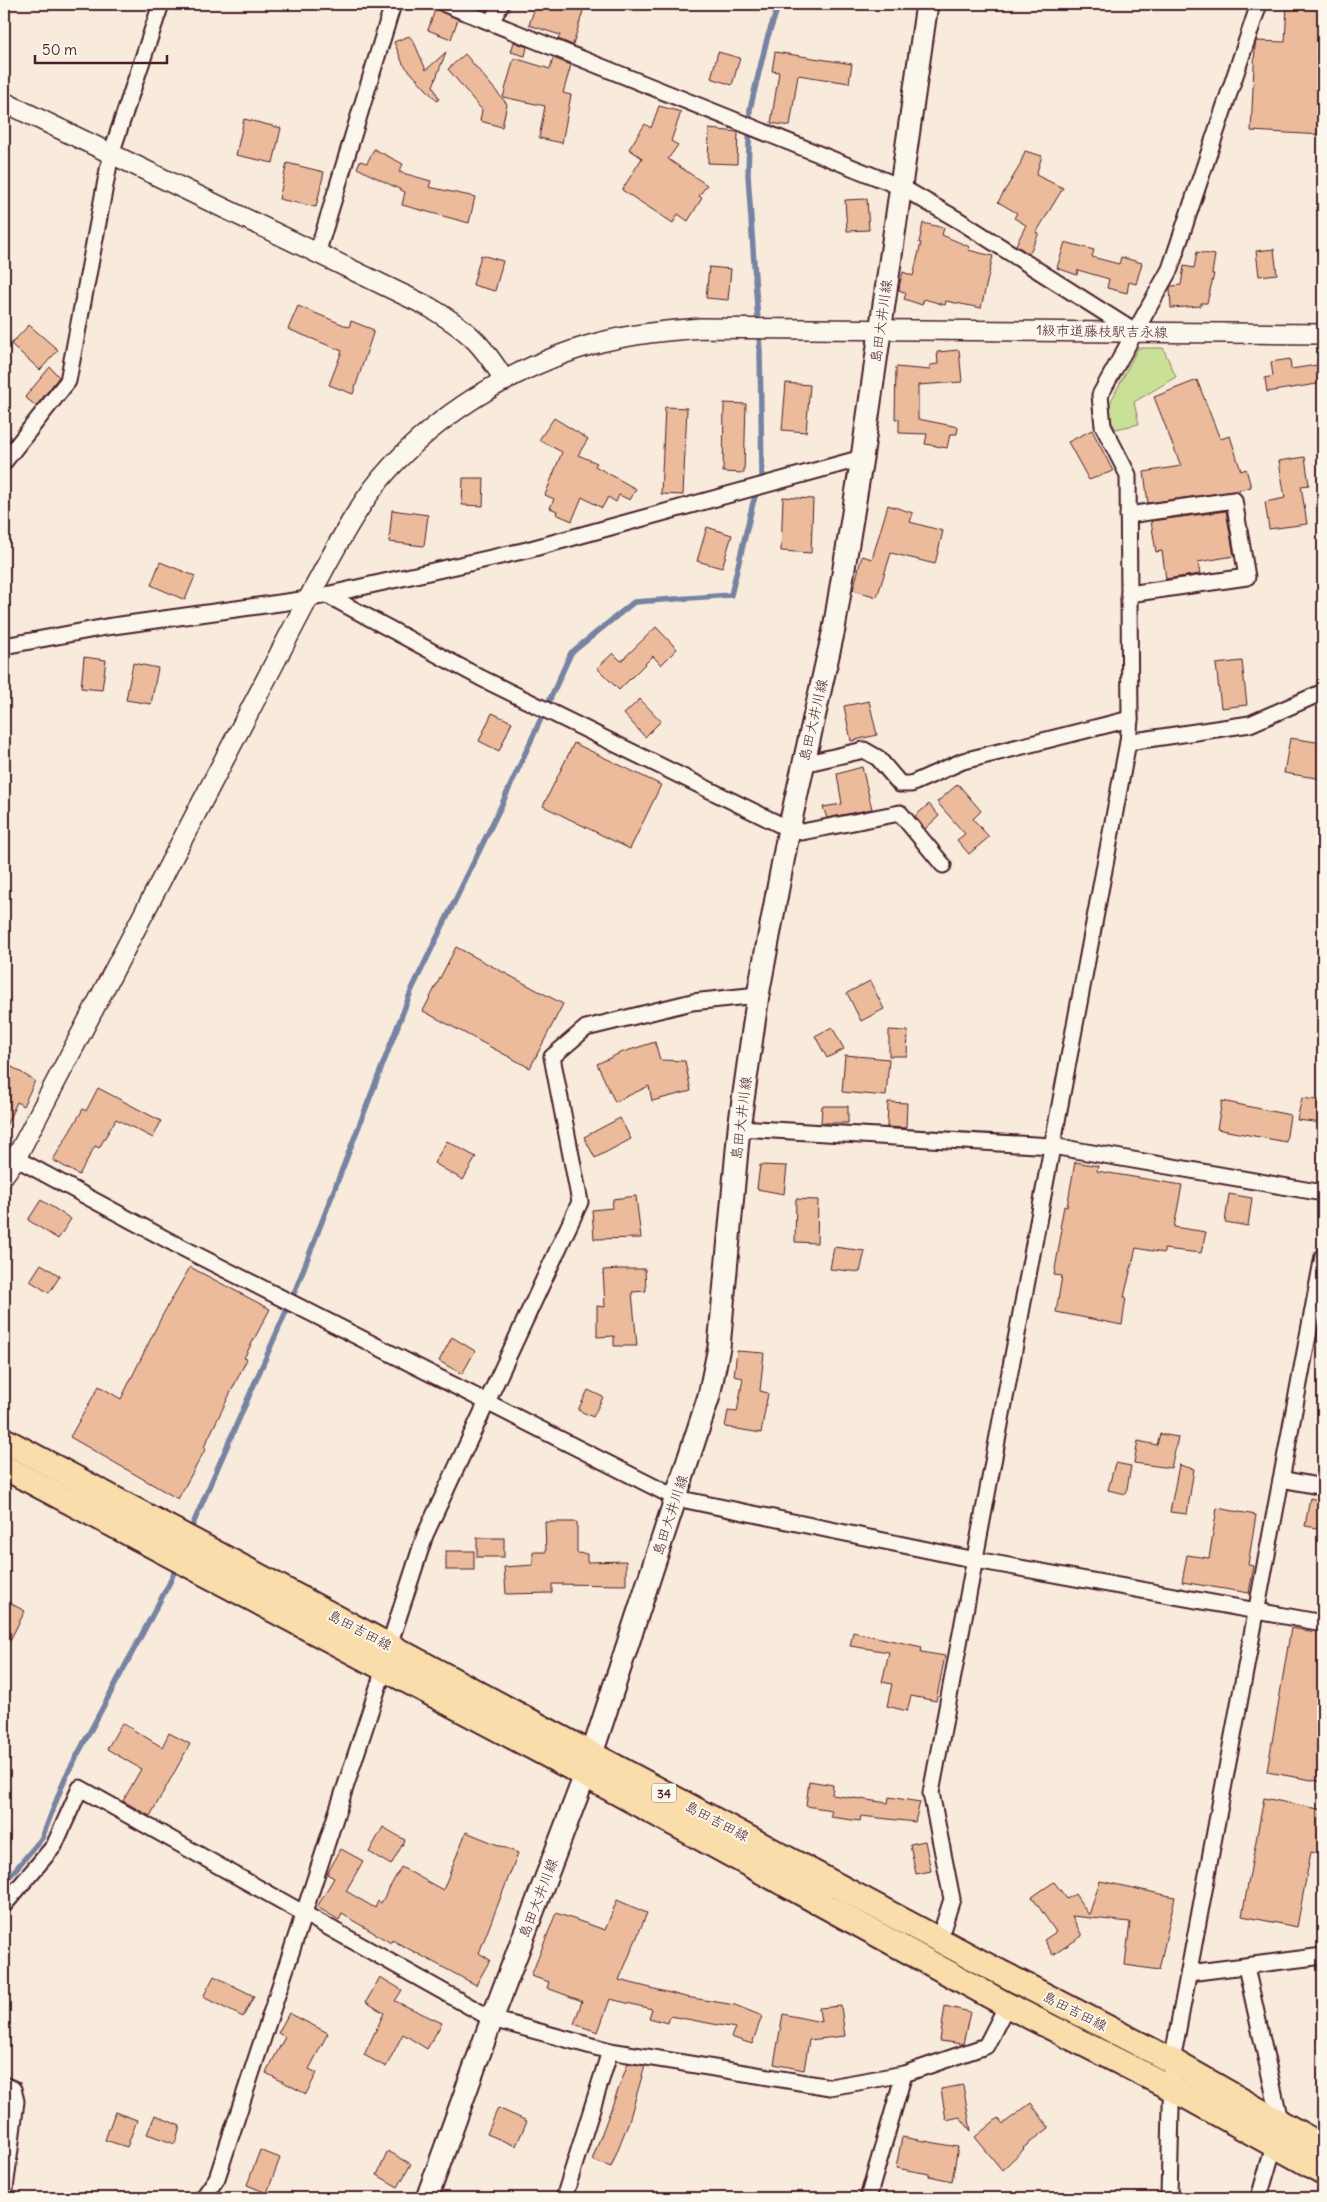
<svg xmlns="http://www.w3.org/2000/svg" width="1327" height="2202" viewBox="0 0 1327 2202" font-family="Delius,'Klee One',sans-serif">
  <rect width="100%" height="100%" fill="#f8ebdc"/>
  <filter id="ink" filterUnits="userSpaceOnUse"><feTurbulence type="fractalNoise" baseFrequency=".02" numOctaves="2"/><feDisplacementMap in="SourceGraphic" scale="10" xChannelSelector="R" yChannelSelector="G"/><feConvolveMatrix kernelMatrix="1 2 1 2 8 2 1 2 1" color-interpolation-filters="sRGB"/></filter>
  <g filter="url(#ink)">
    <!-- green -->
    <path fill="#cae096" stroke="#8a8060" d="M1138,348h25l13,29 -42,25 5,22 -23,5 -6,-9v-17z"/>
    <g fill="none" stroke-linecap="round" stroke-linejoin="round">
      <!-- stream -->
      <g stroke="#7783a2" stroke-width="5.5">
        <path d="M189,1533l106,-242 117,-302 90,-185 69,-151 63,-51 97,-7 22,-92 9,-27 -2,-125 -12,-176 2,-66 17,-70 12,-35"/>
        <path d="M4,1883l38,-45 23,-60 105,-196 7,-17"/>
      </g>
    </g>
    <!-- building -->
    <g fill="#ebbb9b" stroke="#4a1f2b">
      <path d="M536,4h49l-12,41 -15,-6 2,-4 -31,-10z"/>
      <path d="M1287,4h36v131l-72,-4 4,-85 1,-5 29,1z"/>
      <path d="M436,7l5,5 17,7 -7,20 -23,-9z"/>
      <path d="M409,36l5,6 12,28 20,-18 -13,34 6,13 -2,2 -34,-37 -9,-22z"/>
      <path d="M514,42l13,5 -2,9 -14,-4z"/>
      <path d="M718,52l22,6 -8,27 -21,-7z"/>
      <path d="M775,52l77,12 -3,19 -51,-8 -8,51 -19,-3 8,-51 -7,-1z"/>
      <path d="M465,54l42,50 -5,23 -22,-6 2,-11 -34,-41z"/>
      <path d="M514,58l36,11 3,-11 18,7 -8,28 8,2 -9,48 -23,-5 6,-32 -42,-9z"/>
      <path d="M659,106l22,6 -10,29 7,4 -10,14 39,26 -8,11 3,2 -14,23 -10,-7 -5,9 -51,-33 20,-32 -13,-9 16,-25 6,4z"/>
      <path d="M244,119l37,9 -8,35 -37,-8z"/>
      <path d="M709,129l29,3 -1,32 -29,-1z"/>
      <path d="M374,149l29,15 -4,8 32,9 -2,6 46,10 -6,26 -67,-18 3,-13 -48,-24 3,-7 7,2z"/>
      <path d="M1025,151l17,5 -6,19 27,13 -27,45h3l-10,21 -13,-9 10,-20 -12,-7 3,-5 -19,-11 21,-35z"/>
      <path d="M287,163l37,9 -8,35 -37,-8z"/>
      <path d="M867,199l2,31 -22,1 -2,-31z"/>
      <path d="M923,223l21,5 -2,7 28,12 -2,3 25,6 -12,52 -35,-7 -1,4 -21,-6 -2,6 -18,-6 2,-6 -7,-3 1,-7 3,-11 10,4 8,-33h-2z"/>
      <path d="M1065,242l29,8 -2,7 27,7 2,-7 21,6 -6,21 -7,-2 -2,11 -20,-5 2,-9 -31,-9 -1,5 -20,-7z"/>
      <path d="M1274,249l3,25 -18,2 -3,-25z"/>
      <path d="M1197,252l18,3 -3,19h2l-7,29h-6v3l-30,2 -1,-21 2,-1 9,-1 3,-19 10,2z"/>
      <path d="M481,255l22,6 -8,30 -22,-6z"/>
      <path d="M709,267l22,2 -3,31 -22,-2z"/>
      <path d="M298,306l51,21 2,-6 23,9 -21,64 -24,-9 13,-34 -54,-22z"/>
      <path d="M29,325l29,25 -18,20 -29,-26z"/>
      <path d="M959,350l3,32 -44,3v34l40,8 -1,7h-7l-3,14 -22,-4 2,-10 -28,-1v-14h-4l1,-52 34,3v-5l8,-1 -1,-12z"/>
      <path d="M1290,359l1,10 32,-5v19l-56,9 -2,-14 8,-2 -2,-14z"/>
      <path d="M50,367l9,10 -23,29 -11,-9z"/>
      <path d="M1197,380l23,59 10,-3 11,35 5,-2 5,18 -16,4 -87,12 -4,-31 37,-6 -27,-69z"/>
      <path d="M786,383l24,2 -4,47 -24,-2z"/>
      <path d="M724,403l22,1 -2,69 -21,-1z"/>
      <path d="M665,407l22,1 -4,87 -22,-1z"/>
      <path d="M554,418l34,21 -10,16 19,8 -2,3 41,23 -6,11 -11,-5 -3,7 -8,-5 -6,11 -20,-11 -10,24 -16,-7 1,-3 -7,-3 4,-9 -9,-4 17,-43 -23,-12z"/>
      <path d="M1092,430l21,41 -24,9 -21,-38z"/>
      <path d="M1305,457l4,28 -8,1 6,38 -38,5 -4,-27 20,-4 -6,-37z"/>
      <path d="M463,478h21l-1,28 -21,-1z"/>
      <path d="M783,497l30,2 -2,54 -30,-2z"/>
      <path d="M888,505l25,8 -3,9 33,9 -8,33 -44,-11 -14,44 -24,-7 9,-34 10,3z"/>
      <path d="M392,510l36,5 -4,31 -35,-4z"/>
      <path d="M1226,511l8,45 -36,6 2,12 -34,5 -4,-28 -6,1 -5,-31z"/>
      <path d="M707,527l25,8 -10,33 -25,-7z"/>
      <path d="M160,562l35,14 -10,24 -34,-15z"/>
      <path d="M656,627l21,22 -16,16 -8,-9 -34,34 -22,-22 16,-15 8,8z"/>
      <path d="M84,657l22,3 -4,30 -21,-2z"/>
      <path d="M1242,661l5,44 -26,3 -5,-44z"/>
      <path d="M133,663l25,5 -7,36 -25,-4z"/>
      <path d="M640,699l21,22 -16,16 -21,-23z"/>
      <path d="M869,701l8,34 -26,6 -7,-35z"/>
      <path d="M492,713l20,9 -13,29 -20,-10z"/>
      <path d="M1290,738l33,5v36l-39,-6z"/>
      <path d="M574,743l87,42 -31,64 -87,-43z"/>
      <path d="M862,767l10,42 -45,9 -4,-11 19,-3 -5,-30z"/>
      <path d="M958,784l23,27 -8,8 16,18 -20,17 -12,-14 8,-6 -28,-32z"/>
      <path d="M929,804l10,12 -14,13 -10,-13z"/>
      <path d="M456,947l107,57 -33,64 -107,-57z"/>
      <path d="M870,981l14,28 -23,12 -14,-28z"/>
      <path d="M832,1027l12,22 -17,9 -12,-22z"/>
      <path d="M889,1030l19,1 -1,25h-18z"/>
      <path d="M655,1042l5,18 25,1 6,30 -39,10 -3,-15 -34,16 -18,-38 23,-11z"/>
      <path d="M845,1055l44,4 -3,37 -44,-4z"/>
      <path d="M4,1062l31,19 -12,25 -6,-4 -13,28z"/>
      <path d="M98,1088l63,33 -8,17 -37,-19 -17,29 -4,-2 -16,29 -26,-15 30,-51 3,2z"/>
      <path d="M1302,1098l21,3v22l-26,-3z"/>
      <path d="M1222,1101l68,14 -4,27 -69,-13z"/>
      <path d="M888,1102l19,1 -1,25 -19,-1z"/>
      <path d="M822,1106h26v17h-27z"/>
      <path d="M620,1118l11,21 -36,19 -11,-21z"/>
      <path d="M447,1141l29,16 -13,23 -29,-17z"/>
      <path d="M1075,1162l23,4 -1,5 85,14 -8,42 32,5 -5,21 -37,-4v4l-28,-5 -12,49h2l-4,28 -66,-13 6,-36 -8,-1 8,-46 -2,-1 4,-22 3,1z"/>
      <path d="M760,1165l27,1 -3,28 -27,-5z"/>
      <path d="M1229,1194l23,4 -4,28 -23,-4z"/>
      <path d="M636,1196l5,42 -47,1 -2,-29 20,-2 1,-9z"/>
      <path d="M796,1199l22,1 -1,43 -22,-1z"/>
      <path d="M41,1200l30,19 -13,20 -30,-19z"/>
      <path d="M834,1247l31,4 -5,21 -30,-3z"/>
      <path d="M41,1264l19,12 -11,17 -19,-12z"/>
      <path d="M190,1267l80,42 -26,49 3,1 -43,88 2,1 -28,51 -108,-62 29,-51 22,13 41,-83z"/>
      <path d="M620,1269h25l1,22 -14,1 5,54h-23v-10l-17,1v-31l8,1 -2,-37z"/>
      <path d="M452,1337l23,14 -13,23 -23,-13z"/>
      <path d="M737,1351l27,2 -4,38 8,2 -7,40 -36,-6 3,-16 9,1 6,-34 -9,-2z"/>
      <path d="M588,1390l15,7 -10,20 -15,-7z"/>
      <path d="M1160,1434l18,3 -7,31 -37,-5 4,-22 19,4z"/>
      <path d="M1115,1463l16,3 -5,28 -18,-4z"/>
      <path d="M1179,1465l15,4 -7,45 -17,-2z"/>
      <path d="M1310,1498l13,3v28l-18,-3z"/>
      <path d="M1217,1508l39,7 -8,50 6,1 -5,27 -67,-11 5,-27 22,3z"/>
      <path d="M545,1522h32v31l10,1v8l39,-1v24l-74,-1v9l-46,1 -2,-27 29,-2v-13h13z"/>
      <rect x="477" y="1538" width="27" height="19"/>
      <rect x="446" y="1551" width="28" height="19"/>
      <path d="M4,1600l21,11 -21,41z"/>
      <path d="M1291,1628l32,5v149l-56,-10z"/>
      <path d="M853,1632l69,15 -1,5 24,4 -9,45 -25,-5 -4,15 -20,-5 5,-22 -10,-2 7,-30 -39,-6z"/>
      <path d="M122,1723l40,24 7,-14 21,11 -40,72 -27,-15 18,-32 -34,-20z"/>
      <path d="M809,1781l24,4 -1,10 56,8 1,-6 31,5 -5,20 -54,-6 -1,5 -30,-4 2,-7 -26,-4z"/>
      <path d="M1264,1798l59,12v45l-12,-3 -14,75 -55,-11z"/>
      <path d="M383,1827l22,13 -14,25 -22,-13z"/>
      <path d="M466,1832l52,21 -39,100 11,7 -14,25 -84,-45 -1,3 -49,-29 -3,6 -22,-13 17,-29 -7,-4 14,-25 22,12 -17,30 29,17 3,-7 3,2 20,-36 42,23z"/>
      <path d="M925,1841l6,30 -15,3 -6,-30z"/>
      <path d="M1100,1881l75,16 -16,73 -34,-5 5,-43 -58,-6 10,20 -29,19 -9,-15 12,-8 -24,-35 22,-15 13,17 8,-5 14,21z"/>
      <path d="M617,1900l30,13 -28,67 67,17 49,8 27,11 -10,28 -21,-7 4,-9 -65,-12 -2,7 -19,-5 3,-9 -42,-10 -12,33 -24,-8 8,-23 -35,-13 2,-6 -18,-6 25,-63 49,17z"/>
      <path d="M214,1976l40,20 -11,21 -40,-20z"/>
      <path d="M380,1977l22,13 -7,11 47,22 -15,26 -24,-15 -17,33 -22,-12 20,-42 -18,-11z"/>
      <path d="M841,2006l4,30 -36,4 -5,30 -30,-6 9,-50 38,8 -2,-14z"/>
      <path d="M945,2006l25,6 -7,32 -23,-3z"/>
      <path d="M289,2013l39,20 -19,36 8,4 -11,21 -40,-21 19,-36 -7,-4z"/>
      <path d="M628,2063l17,3 -16,55 -18,46 -19,-7z"/>
      <path d="M963,2085l8,46 -11,-14 -14,3 -5,-31z"/>
      <path d="M1031,2103l18,25 -26,20 1,1 -22,21 -27,-33 23,-19 5,6z"/>
      <path d="M498,2108l29,13 -11,25 -29,-12z"/>
      <path d="M115,2112l22,8 -10,27 -22,-7z"/>
      <path d="M155,2115l25,11 -5,18 -28,-10z"/>
      <path d="M902,2137l56,10 -6,34 -23,-5v-2l-33,-6z"/>
      <path d="M260,2150l20,8 -13,35 -20,-8z"/>
      <path d="M388,2151l23,13 -13,23 -21,-12z"/>
    </g>
    <g fill="none" stroke-linecap="round" stroke-linejoin="round">
      <!-- minor casing -->
      <g stroke="#4a1f2b" stroke-width="19">
        <g id="minor">
          <path d="M445,4l456,183 59,34 175,111"/>
          <path d="M491,22l10,-18"/>
          <path d="M317,254l76,-250"/>
          <path d="M4,462l64,-81 43,-227 50,-150"/>
          <path d="M1128,515l106,-15 13,77 -118,17"/>
          <path d="M327,595l154,83 308,151 13,3 98,-19 43,52"/>
          <path d="M4,646l102,-19 202,-28 219,-49 335,-92"/>
          <path d="M1128,742l2,-23 -2,-244 -25,-49 -3,-31 70,-126 89,-265"/>
          <path d="M803,764l61,-14 14,8 22,26h11l52,-23 167,-42"/>
          <path d="M739,1128l313,18 271,47"/>
          <path d="M4,1152l171,92 501,254 300,62 347,63"/>
          <path d="M1281,1479l42,8"/>
          <path d="M389,1646l36,-111 155,-333 -28,-145 34,-29 106,-26 66,-7"/>
          <path d="M4,1905l50,-59 26,-58 412,231 118,32 220,36 74,-13 82,-28 21,-41"/>
          <path d="M939,1940l13,-41 -21,-106 197,-1051 122,-18 73,-32"/>
          <path d="M1246,1967l35,158"/>
          <path d="M1189,1973l134,-17"/>
          <path d="M4,2085l9,4 3,12 -12,96"/>
          <path d="M203,2198l14,-20 167,-509"/>
          <path d="M564,2198l46,-147"/>
          <path d="M868,2198l36,-124"/>
          <path d="M1169,2198l3,-137 151,-805"/>
          <path d="M1261,2198l-1,-4 14,-48"/>
        </g>
      </g>
      <!-- tertiary casing -->
      <g stroke="#4a1f2b" stroke-width="22">
        <g id="tertiary">
          <path d="M4,102l425,205c39,23 52,35 76,74"/>
          <path d="M4,1175l12,-17 292,-559c23,-42 50,-97 83,-132 48,-52 115,-94 183,-117 41,-14 84,-19 127,-22l622,6"/>
        </g>
      </g>
      <!-- secondary casing -->
      <g stroke="#4a1f2b" stroke-width="25">
        <path id="secondary" d="M427,2198l65,-179 93,-244 124,-379 10,-49 20,-219 19,-133 31,-166 45,-200 28,-171 65,-454"/>
      </g>
      <!-- primary casing -->
      <g stroke="#4a1f2b" stroke-width="28">
        <g id="primary">
          <path d="M4,1440l982,525 186,96 151,86"/>
          <path d="M4,1467l581,308 422,230 166,84 150,83"/>
        </g>
      </g>
      <!-- minor -->
      <use href="#minor" stroke="#fbf7ec" stroke-width="15"/>
      <!-- tertiary -->
      <use href="#tertiary" stroke="#fbf7ec" stroke-width="19"/>
      <!-- secondary -->
      <use href="#secondary" stroke="#fbf7ec" stroke-width="21"/>
      <!-- primary -->
      <use href="#primary" stroke="#f9deab" stroke-width="24"/>
    </g>
  </g>
  <g text-anchor="middle" dominant-baseline="central" stroke-width="4" stroke-linejoin="round" paint-order="stroke">
    <!-- shield labels -->
    <rect fill="#fbf7ec" stroke="#7f6065" stroke-width="1" x="651.5" y="1783.5" width="25" height="19" rx="4"/>
    <g font-size="12" font-weight="bold" fill="#4a1f2b">
      <text x="664" y="1793">34</text>
    </g>
    <!-- street labels -->
    <g font-size="14" fill="#4a1f2b" stroke="#fbf7ec">
      <text transform="translate(881 321) rotate(-82)">島田大井川線</text>
      <text transform="translate(1102 331) rotate(1)">1級市道藤枝駅吉永線</text>
      <text transform="translate(813 720) rotate(-77)">島田大井川線</text>
      <text transform="translate(741 1118) rotate(-83)">島田大井川線</text>
      <text transform="translate(670 1515) rotate(-72)">島田大井川線</text>
      <text transform="translate(360 1630) rotate(28)">島田吉田線</text>
      <text transform="translate(717 1821) rotate(28)">島田吉田線</text>
      <text transform="translate(538 1898) rotate(-69)">島田大井川線</text>
      <text transform="translate(1075 2011) rotate(27)">島田吉田線</text>
    </g>
  </g>
  <!-- margin -->
  <rect width="1327" height="2202" fill="none" stroke="#fbf7ec" stroke-width="20"/>
  <rect x="10" y="10" width="1307" height="2182" fill="none" stroke="#4a1f2b" stroke-width="2" filter="url(#ink)"/>
  <!-- scale -->
  <path d="M35 55v8h132v-8" fill="none" stroke="#4a1f2b" stroke-width="2.5"/>
  <text x="42" y="55" font-size="15" fill="#4a1f2b" stroke="#fbf7ec" stroke-width="4" paint-order="stroke">50 m</text>
</svg>
